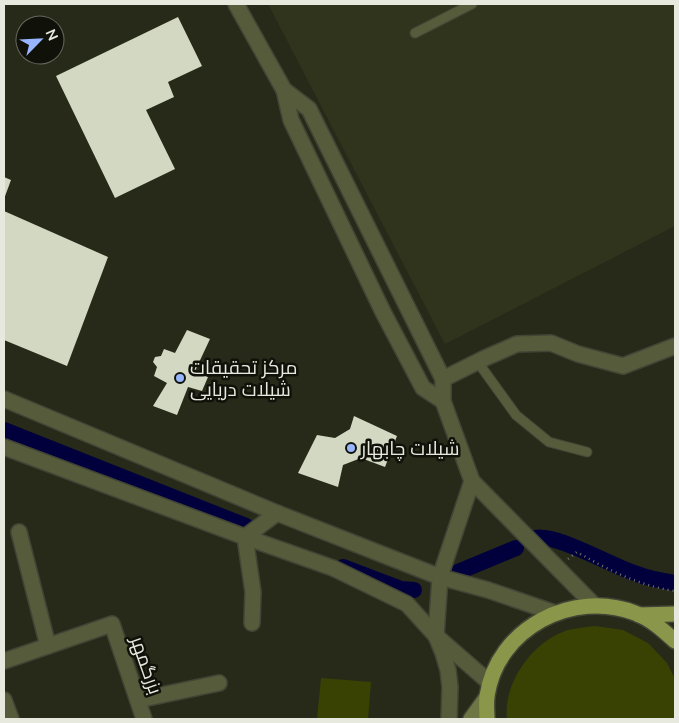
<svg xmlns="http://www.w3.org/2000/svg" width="679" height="723" viewBox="0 0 679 723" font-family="Mulish,Cairo,sans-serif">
  <rect width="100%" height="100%" fill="#272a19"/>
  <!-- built -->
  <path fill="#30341d" d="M268,4h407v222l-230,118z"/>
  <!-- green -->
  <g fill="#3a4203">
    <path d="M595,626l28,4 25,13 19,20 8,16v40h-168c-4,-37 26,-78 61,-89 9,-2 18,-3 27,-4z"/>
    <path d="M321,678l50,4 -3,37h-51z"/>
  </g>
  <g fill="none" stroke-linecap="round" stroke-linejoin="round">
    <!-- canal -->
    <g stroke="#01003c" stroke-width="16">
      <path d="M4,430l242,96"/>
      <path d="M535,538c21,-5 78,29 102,36 12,5 25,7 38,9"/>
      <path d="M343,567l58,22 13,1"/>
      <path d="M458,572l58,-24"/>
    </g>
  </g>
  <!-- building -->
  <g fill="#d3d8c3">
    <path d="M178,17l24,49 -34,16 6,15 -28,13 29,59 -60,29 -59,-122z"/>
    <path d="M4,177l7,3 -7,19z"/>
    <path d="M4,211l104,46 -41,109 -63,-26z"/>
    <path d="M187,330l23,9 -15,32 13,6 -6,14 -14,-4 -11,28 -24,-9 14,-23 -13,-7 3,-9 -4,-5 2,-5 6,-1 3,-7 11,4z"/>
    <path d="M354,416l43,20 -12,31 -24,-9 -18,7 -5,22 -40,-14 19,-38 18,3 15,-9z"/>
  </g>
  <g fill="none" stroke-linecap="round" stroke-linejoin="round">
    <!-- service casing -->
    <g stroke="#424535" stroke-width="11">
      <g id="service">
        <path d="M415,33l57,-29"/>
        <path d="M477,361l39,54 33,27 38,10"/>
      </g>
    </g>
    <!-- minor casing -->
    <g stroke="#424535" stroke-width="18">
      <g id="minor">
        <path d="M443,379l42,-21 32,-14 34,-1 27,11 45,12 52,-20"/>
        <path d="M19,532l29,114"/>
        <path d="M245,537l8,55 -1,31"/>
        <path d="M4,661l108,-37 32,95"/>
        <path d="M4,700l7,19"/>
        <path d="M138,700l81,-17"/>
      </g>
    </g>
    <!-- tertiary casing -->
    <g stroke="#424535" stroke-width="18">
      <g id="tertiary">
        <path d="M236,4l48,86 7,30 92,192 40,76 20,13"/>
        <path d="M284,90l25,19 134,270v22l29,80 122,124"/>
        <path d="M4,399l273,114 117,46 46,18 48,13 67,23"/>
        <path d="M4,447l241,90 88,31 74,36 29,32 54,47"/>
        <path d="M245,537l32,-24"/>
        <path d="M449,719l1,-32 -2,-17 -5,-17 -7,-17 4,-59 32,-96"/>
      </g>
    </g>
    <!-- secondary casing -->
    <g stroke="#424535" stroke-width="18">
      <path id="secondary" d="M471,719l16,-22"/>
    </g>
    <!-- trunk casing -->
    <g stroke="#424535" stroke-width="18">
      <g id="trunk">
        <path d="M639,615l36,-1"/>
        <path d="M487,719c0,-7 -1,-15 0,-23 10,-68 86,-107 148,-83 16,6 28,17 40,28"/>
      </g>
    </g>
    <!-- path -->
    <path stroke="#727567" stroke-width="2.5" stroke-dasharray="1 4" stroke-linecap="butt" d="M568,559l9,-7c31,18 63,34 98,39"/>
    <!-- service -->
    <use href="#service" stroke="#555b3b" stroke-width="9"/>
    <!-- minor -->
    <use href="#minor" stroke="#555b3b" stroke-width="15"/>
    <!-- tertiary -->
    <use href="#tertiary" stroke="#555b3b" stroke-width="15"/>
    <!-- secondary -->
    <use href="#secondary" stroke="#6e7743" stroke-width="15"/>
    <!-- trunk -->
    <use href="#trunk" stroke="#8a964a" stroke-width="15"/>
  </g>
  <!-- markers -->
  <g fill="#97b6fd" stroke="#10120a" stroke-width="2">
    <circle cx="180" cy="378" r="5"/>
    <circle cx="351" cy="448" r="5"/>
  </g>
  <g text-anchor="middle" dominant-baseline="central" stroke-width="5" stroke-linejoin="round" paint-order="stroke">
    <!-- poi labels -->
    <g font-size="19" fill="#e7e9df" stroke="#10120a" text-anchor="start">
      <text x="190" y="367">مرکز تحقیقات<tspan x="190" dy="22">شیلات دریایی</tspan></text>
      <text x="361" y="448">شیلات چابهار</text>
    </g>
    <!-- street labels -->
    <g font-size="19" fill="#e7e9df" stroke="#10120a">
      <text transform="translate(147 665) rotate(71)">بزرگمهر</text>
    </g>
  </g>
  <!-- border -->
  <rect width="679" height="723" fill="none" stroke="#e7e9df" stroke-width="10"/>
  <!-- north arrow -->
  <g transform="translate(40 40) rotate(66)"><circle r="24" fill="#10120a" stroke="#66685f"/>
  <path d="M0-4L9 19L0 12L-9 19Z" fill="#97b6fd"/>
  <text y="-8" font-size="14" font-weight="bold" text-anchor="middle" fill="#e7e9df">N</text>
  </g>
</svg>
